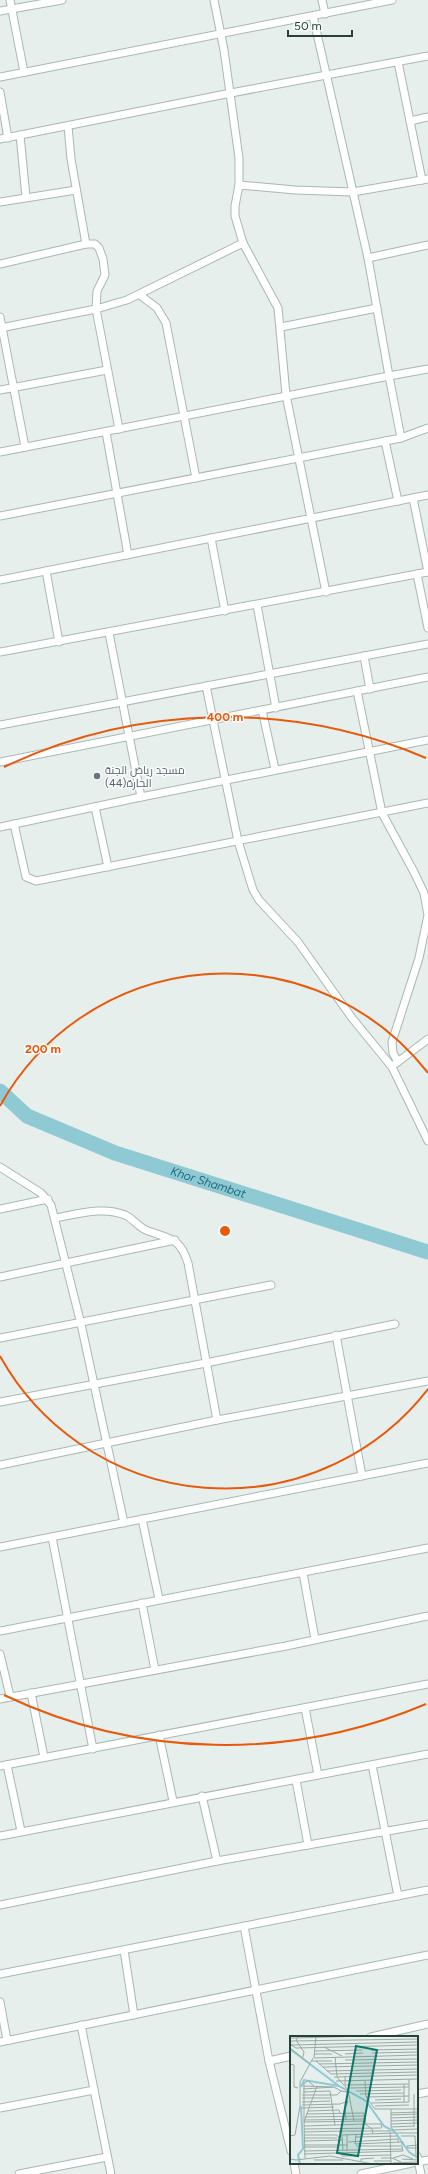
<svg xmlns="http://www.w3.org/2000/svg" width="428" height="2174" viewBox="0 0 428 2174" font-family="Figtree,Cairo,sans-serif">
  <rect width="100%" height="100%" fill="#e6efeb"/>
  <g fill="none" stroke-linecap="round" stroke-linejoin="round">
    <!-- river -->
    <path stroke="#8ec9d4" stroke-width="15" id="s1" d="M0,1091l27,25 88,37 313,99"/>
    <!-- street casing -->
    <g stroke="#a8b8b2" stroke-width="9">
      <g id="street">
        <path d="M10,0l14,72"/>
        <path d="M214,0l10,50 15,108v27l-4,21v10l8,27 35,65 8,87 40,197"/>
        <path d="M322,0l3,14"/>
        <path d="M0,11l62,-11"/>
        <path d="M398,62l24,118"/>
        <path d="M0,77l392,-77"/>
        <path d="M0,92l8,46"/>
        <path d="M410,121l18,-4"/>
        <path d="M68,126l3,33 15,85"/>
        <path d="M20,135l6,62"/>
        <path d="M0,139l231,-46 197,-37"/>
        <path d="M239,185l56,5 58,2 75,-13"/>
        <path d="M0,202l76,-12"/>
        <path d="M368,258l60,-13"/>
        <path d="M0,264l86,-20h9l4,4 4,11 2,16 -8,16 -1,18 23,120"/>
        <path d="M140,295l17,13 9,15 30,155"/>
        <path d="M0,317l25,130"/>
        <path d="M281,327l96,-19"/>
        <path d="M0,328l96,-19 31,-9 116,-57"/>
        <path d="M428,369l-39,7 12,62 27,-10"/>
        <path d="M0,390l107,-20"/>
        <path d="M106,432l22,123"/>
        <path d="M385,441l13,60"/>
        <path d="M0,452l389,-76 -21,-118 -55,-242"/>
        <path d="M413,498l15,74"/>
        <path d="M0,516l401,-78"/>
        <path d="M211,538l14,73"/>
        <path d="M46,571l13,71"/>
        <path d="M417,574l11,54"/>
        <path d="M0,580l428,-85"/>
        <path d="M257,605l19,103"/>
        <path d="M109,633l32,164"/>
        <path d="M0,652l428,-80"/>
        <path d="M364,656l6,33"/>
        <path d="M206,686l32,155 15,49 6,10 39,42 54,76 40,49 36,74"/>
        <path d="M357,691l25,122 32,59 10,21 4,22 -9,43 -27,84 1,11 5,9"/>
        <path d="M262,710l13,59"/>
        <path d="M0,725l428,-81"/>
        <path d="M0,762l428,-85"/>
        <path d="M95,807l13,60"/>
        <path d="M14,824l12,53 10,4 392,-78"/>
        <path d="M0,827l141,-30 287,-57"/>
        <path d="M395,1064l33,-25"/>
        <path d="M0,1167l41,26 10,12 30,119 43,199"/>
        <path d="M0,1209l48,-10"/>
        <path d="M55,1218c23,-4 48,-12 70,-3 9,4 14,13 23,16 23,8 32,7 40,32l29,157"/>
        <path d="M0,1277l175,-37"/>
        <path d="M336,1335l26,141"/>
        <path d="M0,1338l271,-53"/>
        <path d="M0,1402l206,-39 189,-39"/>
        <path d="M0,1465l217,-45 211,-39"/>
        <path d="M142,1519l17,80"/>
        <path d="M52,1537l41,212"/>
        <path d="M0,1547l428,-84"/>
        <path d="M303,1573l12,66"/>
        <path d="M142,1603l13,67"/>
        <path d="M0,1631l428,-83"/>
        <path d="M0,1654l10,42"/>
        <path d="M31,1693l13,64"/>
        <path d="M0,1699l286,-53 142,-30"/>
        <path d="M305,1708l13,67"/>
        <path d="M159,1735l14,66"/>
        <path d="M7,1765l14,66"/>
        <path d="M372,1765l26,131"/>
        <path d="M0,1766l428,-82"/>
        <path d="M296,1780l12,65"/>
        <path d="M202,1796l15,65"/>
        <path d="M0,1836l428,-82"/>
        <path d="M0,1905l217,-44 211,-37"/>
        <path d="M244,1926l25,135 22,90"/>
        <path d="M124,1950l10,65"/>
        <path d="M0,1974l428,-84"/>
        <path d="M0,2002l7,38"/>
        <path d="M81,2025l30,149"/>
        <path d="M371,2037l57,-13"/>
        <path d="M0,2042l428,-87"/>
        <path d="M269,2061l22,-5"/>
        <path d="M417,2094l11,-2"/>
        <path d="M0,2108l94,-18"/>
        <path d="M417,2156l4,18"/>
        <path d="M417,2162l11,-2"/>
        <path d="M294,2163l2,11"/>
        <path d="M19,2174l88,-17"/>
        <path d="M361,2174l51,-11"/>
      </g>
    </g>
    <!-- street -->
    <use href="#street" stroke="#fff" stroke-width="7"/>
  </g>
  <!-- distance rings -->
  <g fill="none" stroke="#e8590c" stroke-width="2">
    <path d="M428 1389A257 257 0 0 1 0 1356M0 1106A257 257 0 0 1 428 1073"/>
    <path d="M426 1704A514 514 0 0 1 4 1695M4 767A514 514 0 0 1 426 758"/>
  </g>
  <!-- markers -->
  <circle fill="#6b7280" stroke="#f7fbf9" stroke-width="1.5" cx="97" cy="776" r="4"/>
  <g text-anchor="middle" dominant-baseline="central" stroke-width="3" stroke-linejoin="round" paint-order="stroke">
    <!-- worship labels -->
    <g font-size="11" fill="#5b616d" stroke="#f7fbf9" text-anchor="start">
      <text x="105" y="770">مسجد رياض الجنة<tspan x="105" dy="13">الحارة(44)</tspan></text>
    </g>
    <!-- water labels -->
    <g font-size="12" font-style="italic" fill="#1c6f80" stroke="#f7fbf9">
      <text stroke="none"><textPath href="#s1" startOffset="230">Khor Shambat</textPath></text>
    </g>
  </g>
  <!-- overview -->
  <g transform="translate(290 2036)">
    <rect width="128" height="128" fill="#e6efeb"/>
    <path fill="none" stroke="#8ec9d4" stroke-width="2" d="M0,13l49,37 27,15 18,25 11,6 14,20 9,6M11,51l3,-7 35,6M10,128l-2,-9 5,-6 -2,-43"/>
    <path fill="none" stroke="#98aaa4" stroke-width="1" d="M0,0l1,9 5,3 122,-3M9,0l-3,4 8,12 -1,5M26,0l-2,22 104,-3M0,2l82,-2M1,5l127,-2M1,9l127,-3M34,11l18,9M0,12l19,15M81,14l47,-1M24,15l48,-1M82,17l46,-1M24,18h18M55,18l18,-1M45,21l2,20 11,13 6,31M55,24l73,-1M22,25h20M26,25l15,13 87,-2M0,28l4,1v22l4,1M29,28l99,-2M33,31l95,-2M37,35l91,-2M55,40v9l64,-1M44,41l84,-2M119,44v22M46,45l82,-2M75,45l1,16 9,12h43M114,48v18M13,50l30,1M24,50l-6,-5 -4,2v39l62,-1M60,52l59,-1M13,53l31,-2 7,4M66,55l45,-1M13,56l27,-1 5,34M70,58l44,-1M124,58v15M12,59h35l4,-4 6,1M76,61l43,-1M12,62h28M85,64l26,-1M12,66l28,-1M81,67l38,-1M12,69l38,-1 8,-3M85,70l34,-1M12,72l32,-1M101,73v18l23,-1M124,73v18M18,75l31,-1 1,3M101,77l27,-1M16,78l58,-1v3M101,79l27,-1M15,81l60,-1 1,8M101,82l27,-1M56,83l-1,-11 3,-7M14,84l62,-1M101,85l27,-1M128,87v19M76,88h15l1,4M101,88l27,-1M14,90l61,-2 7,5 1,5M101,91l2,3 25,-1M14,93l77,-1M52,95h48l1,33M14,96l38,-1 -3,7 -2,-3M107,97h21M57,98v17M66,98l-1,10 47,-2v3M14,99h33M0,100l5,-1 5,-29v-24l13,-24M111,100h14M125,100l1,20M66,101l41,-1M14,102h33M14,105l38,-1M58,106l50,-3v3M14,109h44M128,109l-11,1 1,2h10M14,111h35M53,114l-1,-15 53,-2M14,115l99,-2M52,117v3l49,-1M14,118l99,-3 -1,-5h-46M15,122l-1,-36 13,-36M91,122h11l9,4M103,122l10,-3 10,4M0,123l6,1 34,-4 43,8M112,123l16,1M24,124h29M71,125v-2l13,-1M84,125h17M103,127l25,-1"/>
    <path fill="#0f766e" fill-opacity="0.15" stroke="#0f766e" stroke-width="2" d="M66,10l21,4 -19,106 -21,-3z"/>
    <rect width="128" height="128" fill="none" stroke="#24423a" stroke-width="2"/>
  </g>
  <circle cx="225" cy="1231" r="6" fill="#e8590c" stroke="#f7fbf9" stroke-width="2"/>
  <g font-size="12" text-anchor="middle" font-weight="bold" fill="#e8590c" stroke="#f7fbf9" stroke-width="3" stroke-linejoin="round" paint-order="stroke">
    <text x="225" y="721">400 m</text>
    <text x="43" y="1053">200 m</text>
  </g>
  <!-- scale -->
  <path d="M288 30v6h64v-6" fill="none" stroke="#24423a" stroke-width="2"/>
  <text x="294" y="30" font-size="12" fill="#24423a" stroke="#f7fbf9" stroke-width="3" paint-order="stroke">50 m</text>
</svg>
